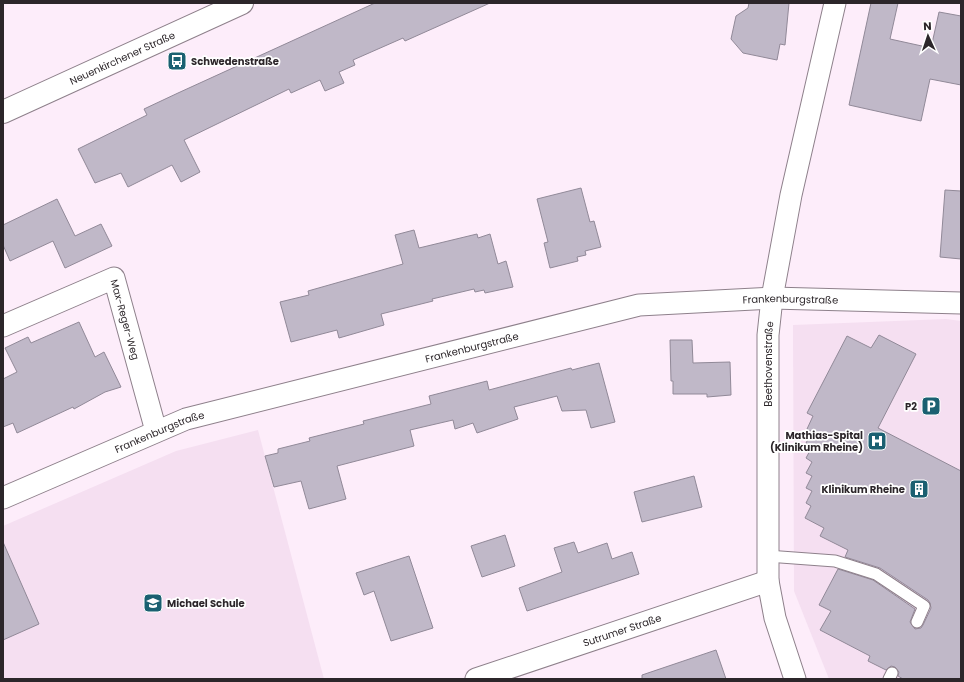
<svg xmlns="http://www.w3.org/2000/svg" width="964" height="682" viewBox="0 0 964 682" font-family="Poppins,sans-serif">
  <rect width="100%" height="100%" fill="#fdedfa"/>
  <!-- built -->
  <g fill="#f5dff1">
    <path d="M946,319l15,2v358h-132l-35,-88 -1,-266z"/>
    <path d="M258,430l66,249h-321v-153l173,-75z"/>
  </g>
  <!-- building -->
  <g fill="#c0b8c8" stroke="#918998">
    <path d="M375,3h115l-85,38 -2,-3 -50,22 2,5 -16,7 5,11 -19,8 -5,-11 -29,13 -2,-4 -105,51 16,32 -19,10 -9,-17 -44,22 -7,-14 -26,10 -17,-34 69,-34 -3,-6 34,-16z"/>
    <path d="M749,3h40l-4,42 -5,-1 -3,16 -34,-7 -12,-14 5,-23 12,-8z"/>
    <path d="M871,3h27l-8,36 41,9 8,-36 22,4v69l-31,-6 -9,42 -72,-16z"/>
    <path d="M581,188l9,34 4,-1 7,26 -16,4 1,4 -9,2 1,4 -28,7 -6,-25 4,-1 -11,-43z"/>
    <path d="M945,190l16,1v68l-21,-2z"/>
    <path d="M57,199l18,37 26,-12 11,22 -47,22 -12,-27 -43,20 -7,-16v-20z"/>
    <path d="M414,230l5,18 58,-14 1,4 12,-4 8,30 8,-3 7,26 -28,6 -1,-3 -9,2 -1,-3 -42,10 1,2 -52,13 3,11 -45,13 -2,-8 -46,12 -11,-40 29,-7 -1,-4 95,-27 -8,-29z"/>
    <path d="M79,322l16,35 9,-5 17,35 -16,5 -31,17 -1,-2 -56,26 -4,-10 -10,4v-48l14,-7 -12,-24 23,-11 3,6z"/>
    <path d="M879,335l37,19 -38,74 83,43v208h-58l-5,-3 1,-4 -4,-5 -4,-1 -5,4 -18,-9 2,-5 -50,-26 11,-19 -12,-6 19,-36 35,11 42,29 -5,13 5,7 6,-1 2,-3 8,-17 -1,-5 -2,-3 -48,-32 -35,-11 3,-7 -28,-14 4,-8 -19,-10 6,-12 -5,-3 6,-12 -6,-3 6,-12 -6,-3 6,-11 -6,-4 6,-11 -6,-4 6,-11 -5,-3 6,-13 -6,-3 40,-77 24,12z"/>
    <path d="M670,340h22l1,23 37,-1 1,33 -24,2v-3h-34v-13h-2z"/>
    <path d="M599,363l16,59 -24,6 -5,-18 -24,1 -5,-15 -43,11 4,12 -41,14 -4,-10 -18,6 -2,-9 -43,10 4,16 -77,20 9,33 -37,10 -8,-28 -27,6 -9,-31 13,-3v-4l32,-8 -1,-3 55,-14 -1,-3 68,-17 -2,-8 58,-15 2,9 82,-22 1,2z"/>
    <path d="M694,476l8,31 -60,15 -8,-30z"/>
    <path d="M505,535l10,31 -33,11 -11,-31z"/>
    <path d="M3,542l36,82 -36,16z"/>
    <path d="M574,542l4,11 29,-10 5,16 20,-7 7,22 -112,37 -8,-23 43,-16 -8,-24z"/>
    <path d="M409,556l24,72 -42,13 -17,-50 -10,4 -8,-22z"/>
    <path d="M716,650l10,29h-84v-4z"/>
  </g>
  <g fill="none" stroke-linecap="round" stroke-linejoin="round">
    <!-- lane casing -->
    <g stroke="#8e808b" stroke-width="13">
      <g id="lane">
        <path d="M767,556l68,5 41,13 48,32 -7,16"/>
        <path d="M889,679l3,-6"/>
      </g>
    </g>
    <!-- street casing -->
    <g stroke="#8e808b" stroke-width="23">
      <g id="street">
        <path id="s1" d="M3,326l111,-48 42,153"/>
        <path id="s2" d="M3,498l183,-79 453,-114 133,-7 189,5"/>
        <path id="s3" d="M476,679l292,-98"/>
        <path id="s4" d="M795,679l-20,-61 -7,-37v-246l4,-37 19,-103 44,-192"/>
      </g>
    </g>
    <!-- secondary casing -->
    <g stroke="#8e808b" stroke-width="24">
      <g id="secondary">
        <path id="s5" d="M3,112l239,-109"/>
      </g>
    </g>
    <!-- lane -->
    <use href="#lane" stroke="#fff" stroke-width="11"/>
    <!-- street -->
    <use href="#street" stroke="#fff" stroke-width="21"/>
    <!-- secondary -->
    <use href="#secondary" stroke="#fff" stroke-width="22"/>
  </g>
  <!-- icons -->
  <defs>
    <g id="bus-square" transform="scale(1)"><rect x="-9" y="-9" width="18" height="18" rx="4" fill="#1a6071" stroke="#fff"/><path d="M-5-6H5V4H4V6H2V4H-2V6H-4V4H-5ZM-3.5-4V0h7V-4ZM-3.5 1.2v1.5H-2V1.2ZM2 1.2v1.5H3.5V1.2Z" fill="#fff"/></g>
    <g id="parking-square" transform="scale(1)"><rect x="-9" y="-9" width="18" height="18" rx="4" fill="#1a6071" stroke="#fff"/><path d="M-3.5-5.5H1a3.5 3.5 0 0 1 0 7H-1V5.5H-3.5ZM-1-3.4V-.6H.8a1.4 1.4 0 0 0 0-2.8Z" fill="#fff"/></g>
    <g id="hospital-square" transform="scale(1)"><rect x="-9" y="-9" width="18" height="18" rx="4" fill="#1a6071" stroke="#fff"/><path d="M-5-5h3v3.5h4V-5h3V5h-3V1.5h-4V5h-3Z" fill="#fff"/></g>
    <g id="building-square" transform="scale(1)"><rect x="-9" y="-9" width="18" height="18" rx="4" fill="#1a6071" stroke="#fff"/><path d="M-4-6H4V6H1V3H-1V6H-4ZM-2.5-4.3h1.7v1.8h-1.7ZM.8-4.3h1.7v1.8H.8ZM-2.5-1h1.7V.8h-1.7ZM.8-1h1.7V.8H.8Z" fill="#fff"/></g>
    <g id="school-square" transform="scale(1)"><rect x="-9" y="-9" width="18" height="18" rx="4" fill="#1a6071" stroke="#fff"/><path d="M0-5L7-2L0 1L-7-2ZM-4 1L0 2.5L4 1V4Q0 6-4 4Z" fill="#fff"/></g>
  </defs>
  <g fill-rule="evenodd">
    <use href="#bus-square" x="177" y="61"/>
    <use href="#parking-square" x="931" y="406"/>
    <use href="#hospital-square" x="877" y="441"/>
    <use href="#building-square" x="919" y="489"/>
    <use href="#school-square" x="153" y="603"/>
  </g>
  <g text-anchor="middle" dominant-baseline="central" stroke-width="3.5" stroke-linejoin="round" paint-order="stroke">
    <!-- street labels -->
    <g font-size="10" fill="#2c262a" stroke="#fff">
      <text stroke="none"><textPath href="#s5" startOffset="131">Neuenkirchener Straße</textPath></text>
      <text stroke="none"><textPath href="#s2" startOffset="818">Frankenburgstraße</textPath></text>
      <text stroke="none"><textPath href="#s1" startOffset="164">Max-Reger-Weg</textPath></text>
      <text stroke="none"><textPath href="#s2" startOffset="494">Frankenburgstraße</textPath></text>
      <text stroke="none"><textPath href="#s4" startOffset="319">Beethovenstraße</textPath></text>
      <text stroke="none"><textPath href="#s2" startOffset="170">Frankenburgstraße</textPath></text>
      <text stroke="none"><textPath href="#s3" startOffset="154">Sutrumer Straße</textPath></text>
    </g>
    <!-- poi labels -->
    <g font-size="10" font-weight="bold" fill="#2c262a" stroke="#fff" text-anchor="end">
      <text x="191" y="61" text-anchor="start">Schwedenstraße</text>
      <text x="917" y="406">P2</text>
      <text x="863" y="435">Mathias-Spital<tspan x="863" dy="12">(Klinikum Rheine)</tspan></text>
      <text x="905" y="489">Klinikum Rheine</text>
      <text x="167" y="603" text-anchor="start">Michael Schule</text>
    </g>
  </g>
  <!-- border -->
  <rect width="964" height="682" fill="none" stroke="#2c262a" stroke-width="8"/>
  <!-- north arrow -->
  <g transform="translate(928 36) rotate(357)" stroke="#ffffff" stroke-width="3" paint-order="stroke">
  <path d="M0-3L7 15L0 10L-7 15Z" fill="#2c262a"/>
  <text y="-6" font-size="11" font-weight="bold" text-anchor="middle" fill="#2c262a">N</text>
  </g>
</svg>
